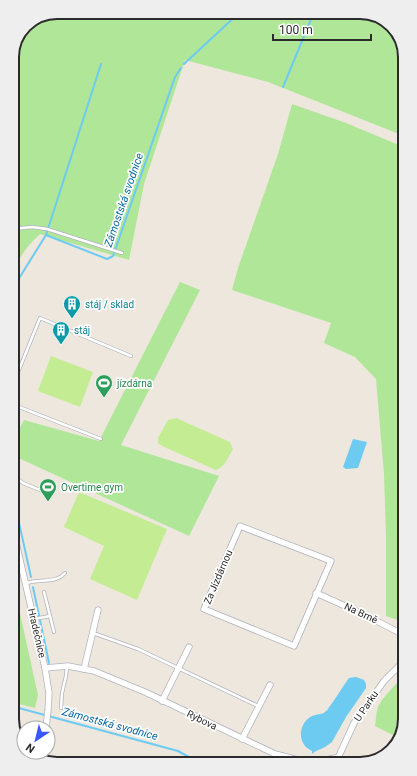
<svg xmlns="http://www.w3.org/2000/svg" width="417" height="776" viewBox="0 0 417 776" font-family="Roboto,sans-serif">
  <rect width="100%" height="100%" fill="#ede7dd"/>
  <!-- green -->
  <g fill="#b0e698">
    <path d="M57,12h306l24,9 14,19 3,582 -18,-6v-80l-2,-62 -8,-95 -21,-22 -31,-14 7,-20 -99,-33 6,-22 40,-114 14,-50 54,19 53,22 -1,-8 1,-3 -131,-52 -83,-22 -41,124 -15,76 -89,-26c-13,12 -20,22 -27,38l-1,-218 13,-29z"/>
    <path d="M180,282l20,8 -79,155 98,31 -30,60 -175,-80v-17l10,-19 75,21z"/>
    <path d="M13,287l4,23 -4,9z"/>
    <path d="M15,591l23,104 -3,13 -20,-5z"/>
    <path d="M405,674v48l-6,16 -24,-12c1,-6 1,-13 3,-19 5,-11 19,-23 27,-33z"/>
  </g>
  <!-- pitch -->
  <g fill="#c4ed93">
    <path d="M51,356l42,16 -13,35 -42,-16z"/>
    <path d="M176,418l54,24 3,7c-5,8 -8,18 -17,21l-54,-24 -4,-3v-5l10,-18z"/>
    <path d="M79,492l88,37 -30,71 -47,-21 14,-33 -40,-19z"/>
  </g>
  <!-- water -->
  <g fill="#6dcbf2">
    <path d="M353,439l14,3 -9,26 -12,1 -3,-2z"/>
    <path d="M356,677l8,3 2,4v4l-20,29 -14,25 -7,5 -11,5 -1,2 -1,-1v-2c-2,-1 -3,-2 -5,-3 -10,-9 -7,-26 5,-32 4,-2 11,-1 14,-5 2,-1 2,-3 4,-5 7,-9 12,-19 19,-28z"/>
  </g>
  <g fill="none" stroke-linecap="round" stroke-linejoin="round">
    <!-- stream -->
    <g stroke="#6dcbf2" stroke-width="2">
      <path d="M184,64l56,-52"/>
      <path d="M283,87l31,-75"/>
      <path d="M46,235l55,-171"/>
      <path d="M13,288l33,-53 61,24 6,-3 62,-179 6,-9"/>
      <path d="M14,500l17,77"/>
      <path d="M33,587l16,76"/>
      <path d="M15,707l163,44 20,11"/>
    </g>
    <!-- service casing -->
    <g stroke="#b1b3bf" stroke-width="4">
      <g id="service">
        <path d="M13,229l19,-2 15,2 75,24"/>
        <path d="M14,382l26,-64 91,38"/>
        <path d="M14,405l87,34"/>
        <path d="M14,466l4,13 5,4 24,10"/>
        <path d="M26,583c4,-1 9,-2 14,-2 9,-1 18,0 25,-8"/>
        <path d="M44,592l10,40"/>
        <path d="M34,619l16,-3"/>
        <path d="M93,633l45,16 120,57"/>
        <path d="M61,708l1,-15 4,-17 1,-10"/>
      </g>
    </g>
    <!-- minor casing -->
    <g stroke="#b1b3bf" stroke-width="7">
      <g id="minor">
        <path d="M240,526l91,35 -37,85 -90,-37z"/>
        <path d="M14,534l31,134 4,25 -1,17 -2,18"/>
        <path d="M316,593l47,21 41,21"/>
        <path d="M45,668l23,-2 26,5 51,21 130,62 27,7"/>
        <path d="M84,669l14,-59"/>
        <path d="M162,701l27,-54"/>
        <path d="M242,739l28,-54"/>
        <path d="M338,758l16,-35 30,-42 21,-21"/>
        <path d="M41,760l1,-8"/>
        <path d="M328,761l2,-2 5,-1 6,3"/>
      </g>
    </g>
    <!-- service -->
    <use href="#service" stroke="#fff" stroke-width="2.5"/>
    <!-- minor -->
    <use href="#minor" stroke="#fff" stroke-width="5.5"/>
  </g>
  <!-- icons -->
  <defs>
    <g id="building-pin" transform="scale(0.9)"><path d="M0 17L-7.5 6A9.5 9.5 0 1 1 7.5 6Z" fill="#0f9aa8" stroke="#fff"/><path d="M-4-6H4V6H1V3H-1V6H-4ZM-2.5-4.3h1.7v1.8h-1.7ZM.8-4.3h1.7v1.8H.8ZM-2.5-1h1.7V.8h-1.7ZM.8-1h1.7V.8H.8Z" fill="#fff"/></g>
    <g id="stadium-pin" transform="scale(0.9)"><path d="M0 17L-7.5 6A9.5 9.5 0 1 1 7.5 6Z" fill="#2e9e5b" stroke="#fff"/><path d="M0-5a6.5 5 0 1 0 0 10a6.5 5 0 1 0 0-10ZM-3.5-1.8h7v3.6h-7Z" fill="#fff"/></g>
  </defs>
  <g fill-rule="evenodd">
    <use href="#building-pin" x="72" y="304"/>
    <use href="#building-pin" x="61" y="330"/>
    <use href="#stadium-pin" x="104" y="383"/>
    <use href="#stadium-pin" x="48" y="487"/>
  </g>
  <g text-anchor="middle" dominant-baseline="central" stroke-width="3.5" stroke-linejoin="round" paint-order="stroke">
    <!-- culture labels -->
    <g font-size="10" fill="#0d838f" stroke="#fff" text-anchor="start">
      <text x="85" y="304">stáj / sklad</text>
      <text x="74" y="330">stáj</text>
    </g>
    <!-- leisure labels -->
    <g font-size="10" fill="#27864d" stroke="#fff" text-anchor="start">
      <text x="117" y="383">jízdárna</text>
      <text x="61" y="487">Overtime gym</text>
    </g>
    <!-- street labels -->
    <g font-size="10" fill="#2b2b2b" stroke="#fff">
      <text transform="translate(218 577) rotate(-67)">Za Jízdárnou</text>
      <text transform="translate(361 613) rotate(25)">Na Brně</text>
      <text transform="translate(37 633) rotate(77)">Hradečnice</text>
      <text transform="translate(366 706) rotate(-56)">U Parku</text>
      <text transform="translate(202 720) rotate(26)">Rybova</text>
    </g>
    <!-- water labels -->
    <g font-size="11" font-style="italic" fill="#0969a1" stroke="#fff">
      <text transform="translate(124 200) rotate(-71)">Zámostská svodnice</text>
      <text transform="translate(110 724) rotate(15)">Zámostská svodnice</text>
    </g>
  </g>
  <!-- crop -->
  <path d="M0 0H417V776H0ZM57 19H360A38 38 0 0 1 398 57V719A38 38 0 0 1 360 757H57A38 38 0 0 1 19 719V57A38 38 0 0 1 57 19Z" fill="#eee" fill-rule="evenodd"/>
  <path fill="none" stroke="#2b2b2b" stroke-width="2" d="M57 19H360A38 38 0 0 1 398 57V719A38 38 0 0 1 360 757H57A38 38 0 0 1 19 719V57A38 38 0 0 1 57 19Z"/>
  <!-- north arrow -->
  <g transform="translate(36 740) rotate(215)"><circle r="19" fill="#ffffff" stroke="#aaaaaa"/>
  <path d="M0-3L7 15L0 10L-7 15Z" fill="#3858ff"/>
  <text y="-6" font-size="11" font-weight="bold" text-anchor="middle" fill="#2b2b2b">N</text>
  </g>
  <!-- scale -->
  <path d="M273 34v6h98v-6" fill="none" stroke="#2b2b2b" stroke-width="2"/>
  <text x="279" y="34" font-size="12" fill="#2b2b2b" stroke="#ffffff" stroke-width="3" paint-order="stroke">100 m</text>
</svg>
